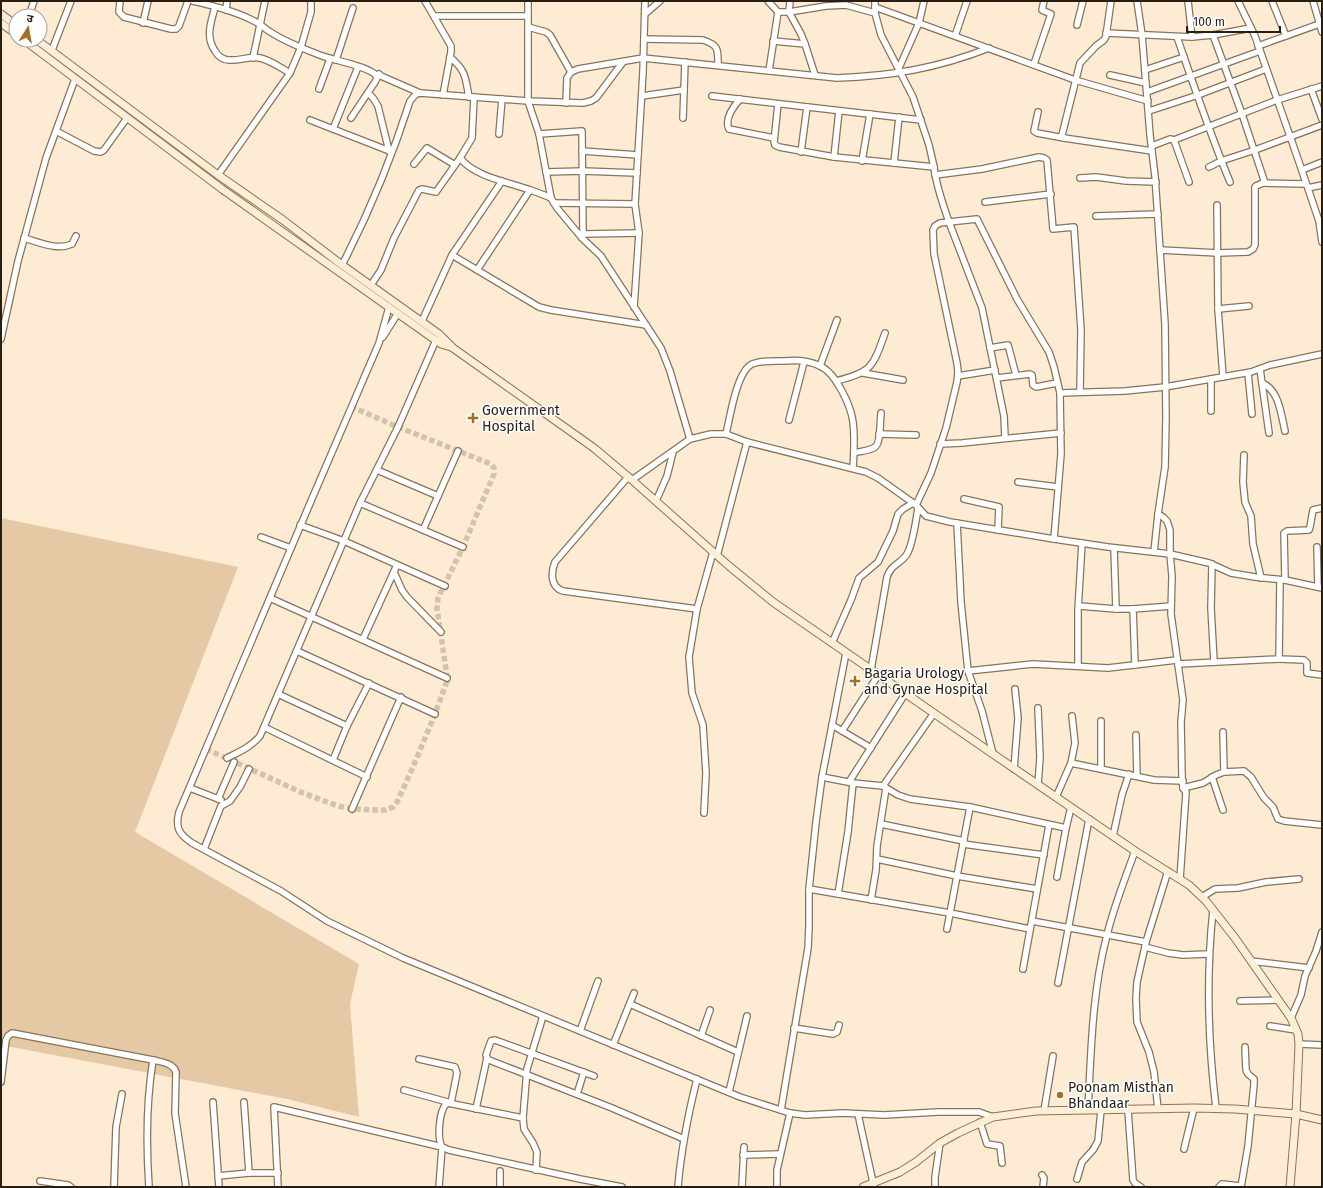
<svg xmlns="http://www.w3.org/2000/svg" width="1323" height="1188" viewBox="0 0 1323 1188" font-family="'Fira Sans','Noto Sans Devanagari',sans-serif">
  <rect width="100%" height="100%" fill="#fdecd3"/>
  <!-- green -->
  <path fill="#e4c9a4" d="M1,518l237,49 -103,265 224,132 -9,40 9,113 -72,-18 -286,-54z"/>
  <g fill="none" stroke-linecap="round" stroke-linejoin="round">
    <!-- street-tunnel -->
    <path stroke="#d2c3ad" stroke-width="5.5" stroke-dasharray="5.5 3" stroke-linecap="butt" d="M206,749l97,44 35,13 14,3 25,1h9l7,-3 4,-5 16,-35 22,-53 12,-33 -1,-12 -9,-60 1,-11 25,-51 31,-73v-6l-3,-4 -93,-37 -46,-20"/>
    <!-- street casing -->
    <g stroke="#877458" stroke-width="8">
      <g id="street">
        <path d="M120,1l-1,11 5,5 47,12h5l3,-3 9,-25"/>
        <path d="M193,1c20,5 42,10 61,20 7,3 12,9 18,12 14,9 30,15 45,21 17,7 44,10 58,20l2,4 -2,4 -24,36"/>
        <path d="M425,1l26,45v6l-8,43"/>
        <path d="M528,1v100l11,33 12,64 6,10 25,30 19,18 60,92 9,23 20,68"/>
        <path d="M768,1l10,11"/>
        <path d="M790,1l-1,11 37,-6 20,-1 29,8"/>
        <path d="M875,1v12l6,22 32,62 16,48 5,22"/>
        <path d="M1111,1l-5,35 -2,4 -8,6 -16,17 -18,72 2,3 88,13"/>
        <path d="M1137,1l5,34 8,100 5,41 10,148 1,94 -1,49 -7,47 -4,38"/>
        <path d="M1188,1l4,36"/>
        <path d="M1238,1l17,35 44,126 20,59 3,21"/>
        <path d="M1272,1l14,35"/>
        <path d="M1313,1l9,31"/>
        <path d="M215,7c-4,16 -10,29 0,44 3,5 7,9 14,9 10,1 21,-4 31,-2 10,2 21,10 30,15"/>
        <path d="M875,7l200,73 73,21"/>
        <path d="M226,10l1,-9"/>
        <path d="M645,14l15,-13"/>
        <path d="M29,16l5,-15"/>
        <path d="M434,16h93"/>
        <path d="M143,23l5,-22"/>
        <path d="M1077,25l6,-24"/>
        <path d="M528,27l18,5 4,3 21,37"/>
        <path d="M1106,33l86,4 21,-2 38,-7"/>
        <path d="M955,36l12,-35"/>
        <path d="M1177,37c17,49 33,97 53,145"/>
        <path d="M644,39l59,1c16,5 15,10 15,25"/>
        <path d="M773,41l32,3 10,31"/>
        <path d="M1258,46l64,-23"/>
        <path d="M52,50l19,-49"/>
        <path d="M450,57c16,14 15,19 19,40"/>
        <path d="M253,58l12,-57"/>
        <path d="M336,60l17,-52"/>
        <path d="M1034,64l17,-50 -9,-4 2,-9"/>
        <path d="M899,68l20,-45 5,-22"/>
        <path d="M1145,70l39,-13"/>
        <path d="M769,71l9,-59h11l12,22 4,10"/>
        <path d="M379,74l2,2 39,17"/>
        <path d="M1110,75l36,8"/>
        <path d="M319,89l11,-30"/>
        <path d="M1311,89l11,30"/>
        <path d="M1147,92l113,-41"/>
        <path d="M368,93l5,5 5,8 11,45"/>
        <path d="M642,96l42,-6"/>
        <path d="M712,96l209,24"/>
        <path d="M474,97l-2,41 -12,20c15,19 48,24 70,32 7,2 14,5 21,8"/>
        <path d="M740,99c-7,8 -16,20 -11,30l45,9"/>
        <path d="M566,103l1,-25 4,-6 7,-3 65,-11 194,20c55,-2 101,-10 152,-30"/>
        <path d="M778,104l-4,38 1,3 4,2 55,10 100,10c2,18 9,38 15,55l28,-3 40,80 32,53 5,15 6,26 1,61 -7,85"/>
        <path d="M1149,111l49,-16 68,-26"/>
        <path d="M1038,112l-4,19 3,2 27,5"/>
        <path d="M683,118l2,-56"/>
        <path d="M310,120l82,32"/>
        <path d="M333,129l25,-62"/>
        <path d="M56,131l38,20 7,1 3,-2 23,-32"/>
        <path d="M499,134l3,-35"/>
        <path d="M539,134l43,-3 1,103 -1,4"/>
        <path d="M1174,140l103,-40 45,-14"/>
        <path d="M1152,146l18,-7 4,1 15,42"/>
        <path d="M582,151l56,4"/>
        <path d="M801,152l6,-45"/>
        <path d="M834,157l5,-46"/>
        <path d="M862,161l8,-47"/>
        <path d="M894,163l5,-46"/>
        <path d="M414,164l13,-16 28,17"/>
        <path d="M1209,167l12,-6 34,-11 67,-25"/>
        <path d="M1302,170l20,-8"/>
        <path d="M546,172l37,-1 54,2"/>
        <path d="M218,175l72,-102 11,-26 10,-35v-11"/>
        <path d="M935,175l47,-6 57,-12 5,1 3,2 6,69 21,-2 7,103 -1,62"/>
        <path d="M1080,178l16,-1 30,4 30,1"/>
        <path d="M1263,183l43,1"/>
        <path d="M1308,188l14,-3"/>
        <path d="M985,202l66,-8"/>
        <path d="M554,203l81,1"/>
        <path d="M1217,205l1,104 5,68"/>
        <path d="M1096,216l62,-2"/>
        <path d="M583,234l56,-1"/>
        <path d="M24,238c15,4 33,13 48,6l4,-8"/>
        <path d="M1160,250l58,3 30,-1 5,-3 2,-4v-58l1,-1 7,-3 1,-3 -22,-66 -29,-79"/>
        <path d="M452,255l87,52 12,3 95,15"/>
        <path d="M342,265c27,-52 50,-108 68,-164l6,-7 4,-1 108,8 55,2 8,-2 5,-3 27,-36"/>
        <path d="M477,270l53,-80"/>
        <path d="M371,285l10,-15 13,-32 25,-48 3,-1 14,3 24,-34"/>
        <path d="M389,307l-10,36 -65,151 -135,318c-4,16 0,22 13,31l89,48 46,30 76,37 337,139 50,16 15,2 38,-2 41,2 54,-3h41l14,5"/>
        <path d="M634,307l5,-74 -4,-29 8,-132 2,-71"/>
        <path d="M1218,309l31,-3"/>
        <path d="M422,321l30,-66 50,-74"/>
        <path d="M383,337l15,-24"/>
        <path d="M1,339l17,-78 28,-103 29,-79"/>
        <path d="M990,348l18,-3 8,30"/>
        <path d="M820,366l17,-46"/>
        <path d="M1260,369l9,64"/>
        <path d="M863,373l40,7"/>
        <path d="M1248,373l4,41"/>
        <path d="M958,376l37,-6"/>
        <path d="M997,378l33,-4 2,1 1,10 3,2 21,-4"/>
        <path d="M836,381c36,-9 37,-14 49,-48"/>
        <path d="M1262,383c17,7 19,31 23,48"/>
        <path d="M1060,393l65,-2 40,-4 86,-15 19,-7 52,-11"/>
        <path d="M1211,411v-32"/>
        <path d="M789,420l15,-58"/>
        <path d="M879,434l37,1"/>
        <path d="M940,444l22,-1 99,-10"/>
        <path d="M854,453c6,-2 16,-2 21,-6 6,-4 5,-27 6,-34"/>
        <path d="M1244,455l-1,27 2,20 6,14 2,28 8,34"/>
        <path d="M853,468c1,-15 2,-30 0,-46 -2,-16 -17,-49 -33,-56 -10,-5 -25,-6 -36,-5 -9,0 -28,-1 -35,5 -13,11 -19,51 -23,68l21,8 119,30 12,6 38,27 10,11 24,6 104,17 54,8 62,7 39,9 22,10 24,4 30,3 37,8"/>
        <path d="M377,470l61,26"/>
        <path d="M628,477l-73,85c-4,10 -5,25 8,29l134,18"/>
        <path d="M632,480l58,-41 21,-5h15"/>
        <path d="M1018,482l40,5"/>
        <path d="M964,499l35,8 -1,23"/>
        <path d="M656,501l11,-25 6,-24"/>
        <path d="M360,503l103,44"/>
        <path d="M916,505l15,-32 15,-45 11,-46 1,-11 -1,-8 -23,-109 -1,-24 2,-4 5,-3 9,-1 33,86 22,108 1,22"/>
        <path d="M1158,514l5,3 4,4 3,9v24l2,22 -1,38 12,86 -2,22 1,54 1,12 3,4 -6,87"/>
        <path d="M957,523l4,79 7,69 14,40 11,43"/>
        <path d="M300,525l44,16 101,45"/>
        <path d="M423,530l35,-79"/>
        <path d="M261,537l30,11"/>
        <path d="M1317,547l1,40"/>
        <path d="M1114,548l2,61"/>
        <path d="M717,556l30,-114"/>
        <path d="M1212,564l-1,44 3,54"/>
        <path d="M394,572l8,18 5,7 34,35"/>
        <path d="M1280,580l-1,79 25,1 3,3v10l15,2"/>
        <path d="M1285,580l-1,-47 3,-2 22,-1 1,-3 3,-17 9,-2"/>
        <path d="M270,598l177,80"/>
        <path d="M1079,606l37,3h17"/>
        <path d="M363,639l34,-74"/>
        <path d="M832,643l19,-43 8,-22 19,-16 15,-31 5,-17 5,-5 10,-6"/>
        <path d="M297,651l138,63"/>
        <path d="M1178,664l101,-5"/>
        <path d="M1135,665l-2,-56 38,-3"/>
        <path d="M1078,666v-56l4,-67"/>
        <path d="M871,670l16,-93c4,-13 14,-13 20,-23 6,-10 9,-34 11,-46"/>
        <path d="M968,671l65,-7 75,4 69,-8"/>
        <path d="M278,694l69,32"/>
        <path d="M1038,708l2,49 -2,28"/>
        <path d="M832,725l39,23"/>
        <path d="M264,727l103,50"/>
        <path d="M842,731l37,-57"/>
        <path d="M1223,732l1,40"/>
        <path d="M1136,735l1,41"/>
        <path d="M227,758c12,-6 24,-11 33,-22l100,-233 38,-76 38,-87"/>
        <path d="M333,760l14,-34 22,-43"/>
        <path d="M1071,763l83,17 29,1"/>
        <path d="M1101,768v-47"/>
        <path d="M1014,769l4,-51 -3,-29"/>
        <path d="M822,777l31,6 30,3 15,9 12,4 60,8 96,21"/>
        <path d="M1212,777l11,33"/>
        <path d="M849,782l56,-88"/>
        <path d="M883,786l51,-73"/>
        <path d="M190,788l31,12"/>
        <path d="M1183,788l20,-5 13,-8 8,-3 20,-1 7,6 13,21 9,9 5,12 6,2 38,4"/>
        <path d="M1056,797l15,-34 4,-20 -3,-27"/>
        <path d="M218,799l16,-37"/>
        <path d="M352,809l49,-112"/>
        <path d="M704,813l2,-40 -3,-48 -11,-32 -3,-36 8,-48 16,-57"/>
        <path d="M881,824l83,17"/>
        <path d="M1113,836l9,-41 7,-21"/>
        <path d="M963,844l81,11"/>
        <path d="M204,849l17,-43 9,-5 10,-14 9,-18"/>
        <path d="M877,859l80,17 80,13"/>
        <path d="M1057,877l9,-49 5,-21"/>
        <path d="M809,889l141,24 80,16"/>
        <path d="M838,894l10,-62 5,-49"/>
        <path d="M1202,897l13,-8 23,-1 28,-6 33,-3"/>
        <path d="M871,900l5,-30 1,-24 9,-58"/>
        <path d="M1213,910c-7,66 -5,132 3,198"/>
        <path d="M1032,921l114,21"/>
        <path d="M947,929l23,-122"/>
        <path d="M1145,947l23,6 15,2 26,-1"/>
        <path d="M1251,961l58,7"/>
        <path d="M1023,969l26,-144"/>
        <path d="M1058,983l31,-164"/>
        <path d="M1240,1001l38,-1"/>
        <path d="M630,1004l108,48"/>
        <path d="M1291,1018l10,-23 4,-19 11,-25 6,-19"/>
        <path d="M1270,1026l26,4"/>
        <path d="M794,1028l39,6 4,-2 2,-7"/>
        <path d="M580,1031l18,-50"/>
        <path d="M701,1036l9,-26"/>
        <path d="M1299,1044l23,1"/>
        <path d="M613,1045l21,-52"/>
        <path d="M594,1076l-99,-36 -4,1 -5,14 1,3 2,2 123,48 72,31"/>
        <path d="M1,1082l5,-42 2,-4 4,-3 141,27c8,2 20,3 23,12l-1,41 11,74"/>
        <path d="M404,1090l47,13 6,-30 -2,-6 -36,-8"/>
        <path d="M729,1092l18,-76"/>
        <path d="M577,1094l7,-22"/>
        <path d="M213,1102l6,85"/>
        <path d="M244,1102l5,71"/>
        <path d="M476,1109l11,-51"/>
        <path d="M1158,1109l-4,-37 -5,-20 -12,-30 -1,-23 1,-17 9,-40 22,-71"/>
        <path d="M781,1110l27,-162 1,-22v-37l7,-67 6,-45 24,-124"/>
        <path d="M1088,1110c3,-58 4,-118 19,-175 7,-29 18,-56 28,-84"/>
        <path d="M1128,1110l5,70 2,3 6,4"/>
        <path d="M1044,1111l9,-55"/>
        <path d="M858,1114l16,73"/>
        <path d="M523,1118l-75,-15 -2,1c-7,8 -9,34 -4,43l7,3 131,29 42,8"/>
        <path d="M980,1122l7,22 13,2 2,17"/>
        <path d="M1184,1149l10,-41"/>
        <path d="M743,1155l37,-1"/>
        <path d="M536,1170l1,-18 -4,-9 -9,-14 -1,-11 4,-49 16,-53"/>
        <path d="M1042,1175l2,3 -1,9"/>
        <path d="M218,1176l31,-3h29"/>
        <path d="M1077,1179l5,-17 11,-12 5,-9 3,-31"/>
        <path d="M40,1181l28,4 3,2"/>
        <path d="M114,1187l2,-60 6,-33"/>
        <path d="M149,1187c-3,-44 -3,-84 4,-127"/>
        <path d="M278,1187l-4,-80 168,40 -3,40"/>
        <path d="M500,1187v-16"/>
        <path d="M678,1187c3,-37 10,-72 19,-108"/>
        <path d="M742,1187l2,-40"/>
        <path d="M777,1187v-17l13,-57"/>
        <path d="M935,1187v-10l5,-34"/>
        <path d="M1219,1187l3,-3 19,2"/>
        <path d="M1241,1187l7,-41 6,-62v-5l-6,-5 -2,-4 -1,-23"/>
      </g>
    </g>
    <!-- secondary casing -->
    <g stroke="#877458" stroke-width="9">
      <g id="secondary">
        <path d="M1,14l15,11"/>
        <path d="M1,23l15,11"/>
        <path d="M24,40l198,149 219,155 10,3"/>
        <path d="M37,40l181,135 65,45 59,45 97,69 14,14 141,100 38,32 97,86 44,36 220,152 142,97 54,34 17,16 29,37 56,80 7,16 1,10 -3,70 -6,73"/>
        <path d="M863,1187l37,-15 16,-10 24,-19 18,-10 35,-16 43,-6 158,-3 41,1 61,5 26,6"/>
      </g>
    </g>
    <!-- street -->
    <use href="#street" stroke="#fff" stroke-width="5.5"/>
    <!-- secondary -->
    <use href="#secondary" stroke="#feeed6" stroke-width="7"/>
  </g>
  <!-- markers -->
  <g fill="#a07124" stroke="#fff" stroke-width="1.5">
    <path d="M471 412h4v4h4v4h-4v4h-4v-4h-4v-4h4z"/>
    <path d="M853 675h4v4h4v4h-4v4h-4v-4h-4v-4h4z"/>
    <circle cx="1060" cy="1095" r="4"/>
  </g>
  <g text-anchor="middle" dominant-baseline="central" stroke-width="3" stroke-linejoin="round" paint-order="stroke">
    <!-- poi labels -->
    <g font-size="14" fill="#271f13" stroke="#fff" text-anchor="start">
      <text x="482" y="410">Government<tspan x="482" dy="16">Hospital</tspan></text>
      <text x="864" y="673">Bagaria Urology<tspan x="864" dy="16">and Gynae Hospital</tspan></text>
      <text x="1068" y="1087">Poonam Misthan<tspan x="1068" dy="16">Bhandaar</tspan></text>
    </g>
  </g>
  <!-- border -->
  <rect width="1323" height="1188" fill="none" stroke="#271f13" stroke-width="4"/>
  <!-- north arrow -->
  <g transform="translate(28 28) rotate(11)"><circle r="19" fill="#ffffff" stroke="#a9a5a1"/>
  <path d="M0-3L7 15L0 10L-7 15Z" fill="#a07124"/>
  <text y="-6" font-size="11" font-weight="bold" text-anchor="middle" fill="#271f13">उ</text>
  </g>
  <!-- scale -->
  <path d="M1187 26v6h93v-6" fill="none" stroke="#271f13" stroke-width="2"/>
  <text x="1193" y="26" font-size="12" fill="#271f13" stroke="#ffffff" stroke-width="3" paint-order="stroke">100 m</text>
</svg>
